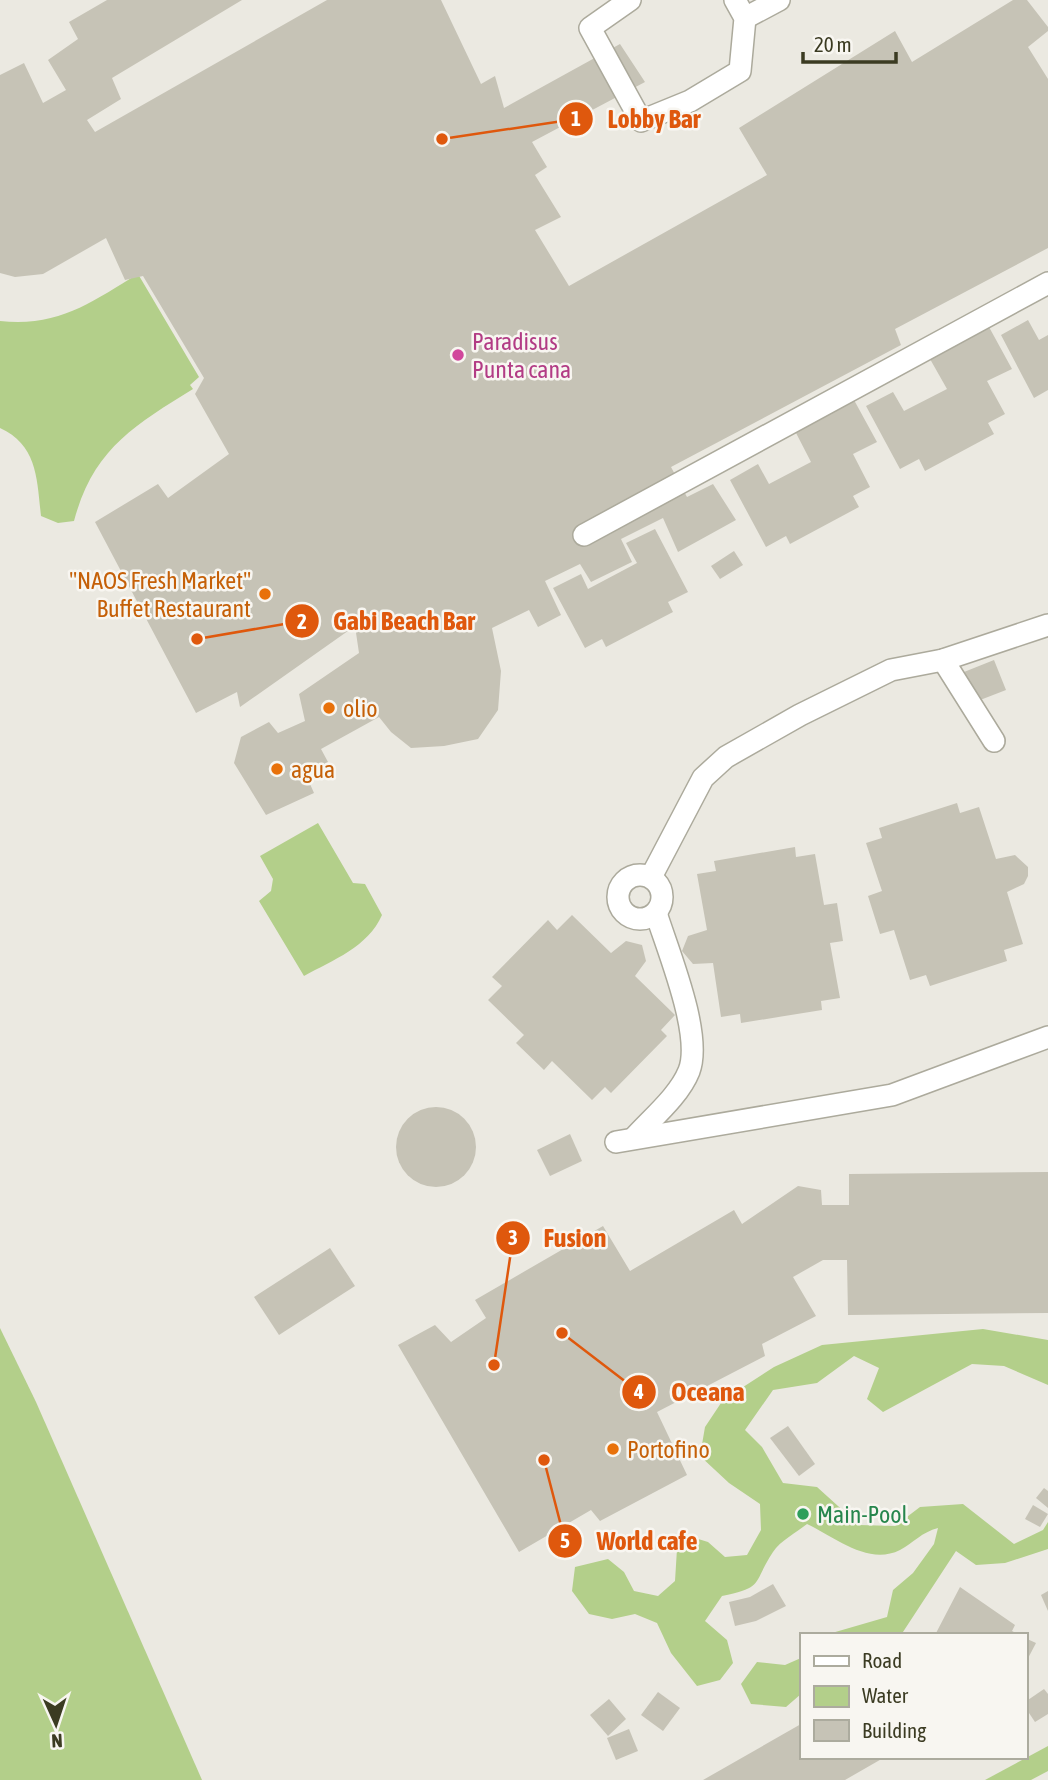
<svg xmlns="http://www.w3.org/2000/svg" width="1048" height="1780" viewBox="0 0 1048 1780" font-family="'Asap Condensed',sans-serif">
  <rect width="100%" height="100%" fill="#ebe9e1"/>
  <!-- water -->
  <g fill="#b3cf8a">
    <path d="M138,274l61,103 -9,8 3,4c-60,37 -100,61 -119,132l-16,2 -17,-7c-4,-35 -3,-71 -41,-88v-107c59,6 90,-18 138,-47z"/>
    <path d="M318,823l35,60 12,1 17,31c-14,32 -49,45 -78,61l-45,-75 12,-10 2,-12 -13,-23z"/>
    <path d="M0,1328l36,74 166,378h-202z"/>
    <path d="M983,1329l65,11v45l-44,-19 -32,-2 -89,48 -16,-13 12,-31 -25,-12 -37,27 -44,7 -28,40 17,17 21,36 34,4 42,38 36,1 25,-19 43,-3 51,40 29,-14 5,-8v27l-43,14 -29,2 -20,-14 -55,84h-76l62,-18 6,-27 20,-17 21,-29 4,-16c-16,4 -25,15 -38,22 -32,16 -65,-13 -93,-26 -10,8 -27,17 -34,28 -21,32 -8,35 -51,44l-17,25 22,19 6,23 -13,17 -23,6 -26,-33 -14,-30 -22,-9 -23,5 -23,-5 -17,-23 3,-24 33,-8 16,13 10,19 24,5 17,-15 2,-32 18,-11 13,4 17,15 22,-2 14,-25 -1,-26 -31,-21 -29,-27 5,-29 18,-27 51,-33 48,-22z"/>
    <path d="M801,1658v36l-15,13 -35,-3 -10,-20 16,-22 28,3z"/>
    <path d="M1048,1746v25l-17,9h-46z"/>
  </g>
  <!-- building -->
  <g fill="#c6c3b6">
    <path d="M107,0h135l-130,78 9,21 -34,21 8,12 232,-132h114l40,84 14,-8 9,32 116,-64 25,38 -113,60 15,25 -12,8 26,42 -26,13 34,56 198,-111 -28,-47 156,-97 17,31 101,-62h14l21,27v4l-20,16 20,32v169l-153,81 6,16 -230,122 16,30 26,-13 23,36 -58,32 -15,-34 -42,21 11,23 -41,20 -11,-18 -35,17 16,34 -23,12 -9,-17 -37,18 9,43 -3,39 -20,29 -34,7 -33,2 -20,-16 -12,-15 -58,32 7,13 -22,13 8,18 -48,22 -32,-52 7,-26 28,-15 9,11 27,-12 -6,-27 60,-41 -4,-27 -115,81 -3,-15 -41,21 -101,-191 63,-38 10,14 61,-44 -34,-60 9,-16 -61,-102 -18,4 -19,-42 -63,36 -28,3 -15,-4v-198l24,-12 19,40 23,-13 -18,-30 30,-21 -9,-17z"/>
    <path d="M1028,320l11,20 9,-5v55l-14,8 -33,-63z"/>
    <path d="M989,327l23,42 -25,12 18,33 -17,9 6,11 -69,37 -6,-12 -19,10 -34,-63 27,-14 11,19 43,-22 -17,-30z"/>
    <path d="M854,400l23,42 -24,12 17,33 -17,9 6,11 -69,37 -4,-8 -20,11 -36,-67 28,-16 11,20 42,-22 -16,-31z"/>
    <path d="M655,529l33,63 -20,10 5,10 -67,35 -4,-8 -17,9 -32,-60 28,-14 7,15 49,-26 -11,-20z"/>
    <path d="M734,551l9,14 -23,14 -9,-13z"/>
    <path d="M994,660l12,30 -31,12 -11,-30z"/>
    <path d="M957,803l3,10 19,-6 17,52 19,-4 13,12v9l-4,8 -17,8 16,52 -19,6 3,11 -77,25 -4,-11 -16,5 -16,-50 -14,4 -12,-38 14,-5 -16,-48 16,-5 -3,-10z"/>
    <path d="M795,847l1,10 19,-3 9,51 13,-2 6,38 -13,2 10,55 -19,3 1,9 -81,13 -1,-9 -19,3 -8,-54 -20,1 -11,-13 6,-15 19,-6 -10,-56 19,-3 -2,-10z"/>
    <path d="M572,915l39,38 15,-12 16,4 4,16 -11,15 40,39 -14,15 6,6 -56,57 -6,-6 -13,13 -40,-39 -8,9 -28,-27 8,-8 -36,-35 14,-14 -10,-9 56,-57 9,10z"/>
    <circle cx="436" cy="1147" r="40"/>
    <path d="M570,1134l12,27 -32,15 -13,-26z"/>
    <path d="M1048,1172v141l-200,2 -1,-55h-24l-30,17 23,39 -54,28 3,12 -108,56 30,63 -87,46 -9,-11 -72,42 -121,-207 37,-20 16,17 35,-24 -11,-18 128,-74 27,45 104,-61 8,14 56,-38 23,4 1,15h27v-31z"/>
    <path d="M330,1248l25,38 -76,49 -25,-38z"/>
    <path d="M788,1426l27,38 -16,12 -29,-38z"/>
    <path d="M1044,1488l4,3v17l-12,-10z"/>
    <path d="M1033,1505l15,9 -8,13 -15,-8z"/>
    <path d="M773,1584l13,22 -30,15 -21,5 -6,-24 21,-5z"/>
    <path d="M960,1587l55,38 -3,6 8,4h-85z"/>
    <path d="M1048,1591v20l-7,-16z"/>
    <path d="M1025,1638l11,5 -11,21z"/>
    <path d="M1044,1689l4,5v20l-13,8 -10,-15v-5z"/>
    <path d="M658,1692l22,16 -17,23 -22,-16z"/>
    <path d="M609,1699l17,20 -18,17 -18,-21z"/>
    <path d="M801,1724v33h84l-40,23h-142z"/>
    <path d="M629,1729l9,22 -22,9 -9,-22z"/>
  </g>
  <g fill="none" stroke-linecap="round" stroke-linejoin="round">
    <!-- minor casing -->
    <g stroke="#acaa9c" stroke-width="24">
      <g id="minor">
        <path d="M630,0l-40,28 51,93 49,-20 50,-30 5,-53 -10,-18"/>
        <path d="M745,18l34,-18"/>
        <path d="M584,535l464,-252"/>
        <path d="M943,660l51,81"/>
        <circle cx="640" cy="897" r="22"/>
        <path d="M651,877l52,-99 23,-21 74,-42 91,-45 52,-10 105,-35"/>
        <path d="M634,1138c18,-20 45,-42 55,-67 14,-36 -21,-120 -33,-158"/>
        <path d="M616,1142l276,-47 156,-58"/>
      </g>
    </g>
    <!-- minor -->
    <use href="#minor" stroke="#fff" stroke-width="21"/>
  </g>
  <!-- markers -->
  <circle fill="#d1479c" stroke="#f8f6f1" stroke-width="2.5" cx="458" cy="355" r="7"/>
  <g fill="#e8710a" stroke="#f8f6f1" stroke-width="2.5">
    <circle cx="265" cy="594" r="7"/>
    <circle cx="329" cy="708" r="7"/>
    <circle cx="277" cy="769" r="7"/>
    <circle cx="613" cy="1449" r="7"/>
  </g>
  <circle fill="#2e9e5b" stroke="#f8f6f1" stroke-width="2.5" cx="803" cy="1514" r="7"/>
  <g text-anchor="middle" dominant-baseline="central" stroke-width="5" stroke-linejoin="round" paint-order="stroke">
    <!-- hotel labels -->
    <g font-size="24" fill="#b23c85" stroke="#f8f6f1" text-anchor="start">
      <text x="472" y="341">Paradisus<tspan x="472" dy="28">Punta cana</tspan></text>
    </g>
    <!-- food labels -->
    <g font-size="24" fill="#c56008" stroke="#f8f6f1" text-anchor="start">
      <text x="251" y="580" text-anchor="end">"NAOS Fresh Market"<tspan x="251" dy="28">Buffet Restaurant</tspan></text>
      <text x="343" y="708">olio</text>
      <text x="291" y="769">agua</text>
      <text x="627" y="1449">Portofino</text>
    </g>
    <!-- leisure labels -->
    <g font-size="24" fill="#27864d" stroke="#f8f6f1" text-anchor="start">
      <text x="817" y="1514">Main-Pool</text>
    </g>
  </g>
  <!-- callouts -->
  <path fill="none" stroke="#df580d" stroke-width="2.5" d="M442 139L576 119M197 639L302 621M494 1365L513 1238M562 1333L639 1392M544 1460L565 1541"/>
  <g fill="#df580d" stroke="#f8f6f1" stroke-width="2.5">
    <circle cx="442" cy="139" r="7"/>
    <circle cx="197" cy="639" r="7"/>
    <circle cx="494" cy="1365" r="7"/>
    <circle cx="562" cy="1333" r="7"/>
    <circle cx="544" cy="1460" r="7"/>
    <circle cx="576" cy="119" r="18"/>
    <circle cx="302" cy="621" r="18"/>
    <circle cx="513" cy="1238" r="18"/>
    <circle cx="639" cy="1392" r="18"/>
    <circle cx="565" cy="1541" r="18"/>
  </g>
  <g font-size="21" text-anchor="middle" font-weight="bold" fill="#fff">
    <text x="576" y="126">1</text>
    <text x="302" y="629">2</text>
    <text x="513" y="1245">3</text>
    <text x="639" y="1399">4</text>
    <text x="565" y="1548">5</text>
  </g>
  <g font-size="26" text-anchor="middle" font-weight="bold" fill="#df580d" stroke="#f8f6f1" stroke-width="5" stroke-linejoin="round" paint-order="stroke">
    <text x="654" y="128">Lobby Bar</text>
    <text x="404" y="630">Gabi Beach Bar</text>
    <text x="575" y="1247">Fusion</text>
    <text x="708" y="1401">Oceana</text>
    <text x="647" y="1550">World cafe</text>
  </g>
  <!-- legend -->
  <rect x="800" y="1633" width="228" height="126" fill="#f8f6f1" stroke="#acab9e" stroke-width="2"/>
  <rect x="814" y="1656" width="35" height="10" fill="#ffffff" stroke="#acab9e" stroke-width="2"/>
  <text x="862" y="1668" font-size="21" fill="#3b3b22">Road</text>
  <rect x="814" y="1686" width="35" height="21" fill="#b3cf8a" stroke="#acab9e" stroke-width="2"/>
  <text x="862" y="1703" font-size="21" fill="#3b3b22">Water</text>
  <rect x="814" y="1720" width="35" height="21" fill="#c6c3b6" stroke="#acab9e" stroke-width="2"/>
  <text x="862" y="1738" font-size="21" fill="#3b3b22">Building</text>
  <!-- north arrow -->
  <g transform="translate(56 1724) rotate(177)" stroke="#f8f6f1" stroke-width="5" paint-order="stroke">
  <path d="M0-5L12 26L0 18L-12 26Z" fill="#3b3b22"/>
  <text y="-10" font-size="19" font-weight="bold" text-anchor="middle" fill="#3b3b22">N</text>
  </g>
  <!-- scale -->
  <path d="M803 52v10h93v-10" fill="none" stroke="#3b3b22" stroke-width="3.5"/>
  <text x="814" y="52" font-size="21" fill="#3b3b22" stroke="#f8f6f1" stroke-width="5" paint-order="stroke">20 m</text>
</svg>
